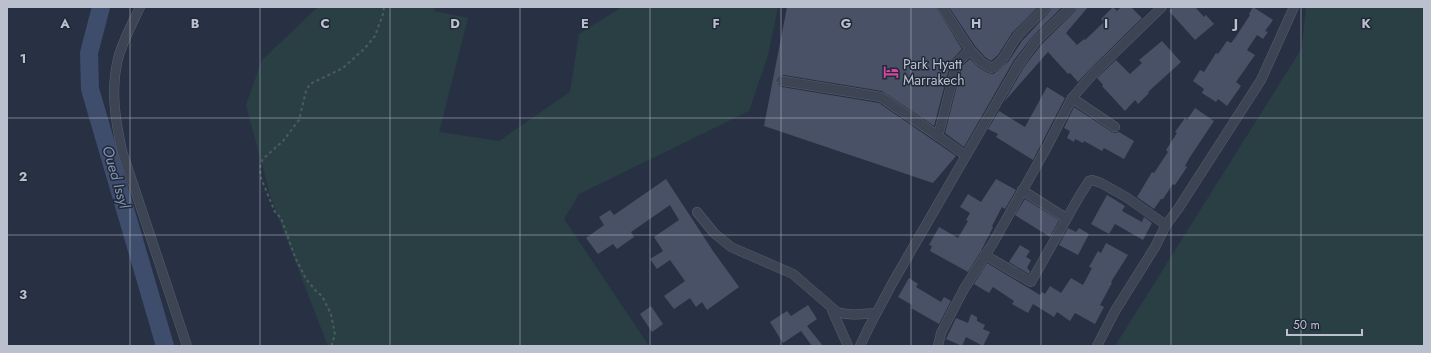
<svg xmlns="http://www.w3.org/2000/svg" width="1431" height="353" viewBox="0 0 1431 353" font-family="Jost,sans-serif">
  <rect width="100%" height="100%" fill="#283144"/>
  <!-- green -->
  <g fill="#2a3f44">
    <path d="M318,7h117l-1,4 34,7 -29,114 60,9 71,-49 9,-58 43,-27h156l-10,48 -19,56 -170,83 -15,25 85,127h-321l-57,-148 -25,-93 16,-45z"/>
    <path d="M1306,7h118v339h-309l187,-298z"/>
  </g>
  <g fill="none" stroke-linecap="round" stroke-linejoin="round">
    <!-- river -->
    <path stroke="#3f4d6c" stroke-width="18" d="M101,7l-12,46 1,36 75,257"/>
  </g>
  <!-- building -->
  <g fill="#485165">
    <path d="M787,7h149l26,42 -11,12 -17,65 -52,-35 -98,-16 -5,2 -2,3 2,5 3,2 97,16 77,53 -23,27 -169,-57z"/>
    <path d="M949,7h89l-26,26 -14,22 -7,6 -6,-4 -10,-11z"/>
    <path d="M1052,7h10l-30,30 -18,23 -50,87 -19,-14 17,-67 8,-7 8,8 10,6 5,1 6,-4 9,-8 14,-21 28,-30z"/>
    <path d="M1077,7h11l-22,26 11,12 7,-6 1,1 19,-18 -3,-3 12,-12 4,4 4,-4h10l11,11 -53,52 -11,12 -8,-9 -2,1 -20,-22 -44,50 20,-35 17,-22 34,-34z"/>
    <path d="M1174,7h21l9,10 2,-2 8,9 -19,16 -26,-29z"/>
    <path d="M1253,7l20,13 -8,11 3,1 -5,7 -6,-4 -10,15 8,5 -19,27 5,4 -14,20 -9,-7 -2,3 -14,-9 2,-4 -11,-8 7,-11 4,2 12,-19 2,1 9,-13 4,2 4,-5 15,-23 -1,-1z"/>
    <path d="M1162,41l19,21 -33,30 1,1 -11,11 -3,-4 -10,11 -23,-25 1,-1 -6,-7 19,-18 14,14 12,-11 -3,-3z"/>
    <path d="M1047,87l18,11 -32,62 -37,-23 2,-3 -10,-5 11,-18 26,16z"/>
    <path d="M1074,107l38,25 3,1 4,-1 15,9 -10,18 -20,-11 -2,3 -18,-10 -1,2 -8,-4 -1,3 -7,-4 3,-7 -6,-3z"/>
    <path d="M1195,108l19,13 -24,36 -5,9 2,1 -12,18 -2,-1 -10,15h-2l-7,10 -17,-12 15,-25 2,1 14,-21 -2,-2 11,-17 -2,-1 10,-14 2,2z"/>
    <path d="M666,179l47,72 26,36 -32,23 -5,-8 -6,5 -6,-9 -16,11 -10,-13 21,-15 -15,-21 -13,9 -7,-10 13,-8 -9,-14 25,-17 -9,-15 -39,27 3,5 -17,12 -4,-5 -15,10 -12,-16 18,-13 -5,-8 11,-7 4,5z"/>
    <path d="M996,179l20,11 -11,19 -3,-2 -10,19 1,1 -12,24 -13,21 -38,-21 2,-5 -3,-1 10,-18 19,11 10,-17 -2,-1 4,-7 -10,-6 8,-13 13,8z"/>
    <path d="M1107,195l18,11 -3,5 20,11 2,-5 8,6 -9,17 -28,-16 -6,10 -18,-10z"/>
    <path d="M1025,199l34,21 -9,17 -35,-22z"/>
    <path d="M1068,228l8,4 3,-4 10,6 -11,21 -19,-10z"/>
    <path d="M1106,243l22,12 -17,27 1,1 -12,22 4,2 -9,17 -20,-11 -5,8 -13,-9 -3,5 -21,-13 -5,9 -16,-9 2,-3 -21,-14 -4,6 -15,-9 13,-21 53,32 2,-3 3,2 5,-8 11,7 10,-15 12,7 9,-17 -3,-1 9,-16 3,2z"/>
    <path d="M1020,245l10,6 -4,6 5,3 -4,8 3,3 -1,3 -20,-12z"/>
    <path d="M909,278l9,6 -2,3 25,15 3,-5 7,4 -12,23 -28,-16 1,-3 -14,-8z"/>
    <path d="M808,305l9,14 -10,7 16,20h-11l-11,-15 -18,12 -13,-21 17,-11 4,5z"/>
    <path d="M651,306l12,18 -11,8 -12,-18z"/>
    <path d="M971,314l6,3v4l8,4 -2,4 7,3 -7,14 -17,-9 -4,9 -16,-7 10,-21 12,5z"/>
  </g>
  <g fill="none" stroke-linecap="round" stroke-linejoin="round">
    <!-- minor casing -->
    <g stroke="#585f6e" stroke-width="10">
      <g id="minor">
        <path d="M140,7c-7,15 -16,32 -21,48 -9,32 -4,64 3,96l65,195"/>
        <path d="M942,7l28,43 -13,13 -19,73 27,19"/>
        <path d="M970,50l11,12 10,6c14,-5 17,-21 26,-31 9,-11 20,-20 29,-30"/>
        <path d="M783,81l98,16 57,39"/>
        <path d="M1072,98l43,29"/>
        <path d="M1022,190l44,28"/>
        <path d="M697,212l17,21 17,14 62,27 44,38c13,4 25,2 39,1"/>
        <path d="M985,255l46,27 49,-87 9,-14 3,-1 9,3 25,14 40,28"/>
        <path d="M832,310l16,36"/>
        <path d="M860,346l9,-19 24,-45 126,-218 17,-23 35,-34"/>
        <path d="M938,346l3,-13 23,-44 29,-46 54,-96 25,-49 21,-24 69,-67"/>
        <path d="M1097,346l18,-35 40,-64 11,-22 12,-16 83,-129 33,-73"/>
      </g>
    </g>
    <!-- path -->
    <path stroke="#495c61" stroke-width="2" stroke-dasharray="3 3" stroke-linecap="butt" d="M332,346v-3l3,-8 -4,-21 -9,-18 -6,-5 -10,-12 -11,-22 -14,-39 -6,-6 -14,-34 -1,-10 2,-8 21,-19 16,-21 7,-29 4,-7 33,-16 22,-20 10,-12 8,-22 1,-7"/>
    <!-- minor -->
    <use href="#minor" stroke="#3d4453" stroke-width="9"/>
  </g>
  <!-- grid -->
  <path fill="none" stroke="#bac0cd" stroke-width="1" stroke-opacity="0.55" d="M130,7v339M260,7v339M390,7v339M520,7v339M650,7v339M781,7v339M911,7v339M1041,7v339M1171,7v339M1301,7v339M7,118h1417M7,235h1417"/>
  <!-- icons -->
  <defs>
    <g id="hotel-bare" transform="scale(1.2)"><path d="M-6-4.5h1.5V1H6V5H4.5V3h-9V5H-6ZM-4 0a1.8 1.8 0 1 1 3.6 0ZM.5 0V-2.5h3Q6-2.5 6 0Z" fill="#d1479c" stroke="#212939" stroke-width="2.5" paint-order="stroke"/></g>
  </defs>
  <g fill-rule="evenodd">
    <use href="#hotel-bare" x="891" y="72"/>
  </g>
  <g text-anchor="middle" dominant-baseline="central" stroke-width="3" stroke-linejoin="round" paint-order="stroke">
    <!-- poi labels -->
    <g font-size="14" fill="#bac0cd" stroke="#212939" text-anchor="start">
      <text x="903" y="64">Park Hyatt<tspan x="903" dy="16">Marrakech</tspan></text>
    </g>
    <!-- water labels -->
    <g font-size="15" font-style="italic" fill="#8392b2" stroke="#212939">
      <text transform="translate(116 177) rotate(74)">Oued Issyl</text>
    </g>
  </g>
  <g font-size="13" text-anchor="middle" font-weight="bold" fill="#bac0cd" stroke="#212939" stroke-width="3" stroke-linejoin="round" paint-order="stroke">
    <text x="65" y="28">A</text>
    <text x="195" y="28">B</text>
    <text x="325" y="28">C</text>
    <text x="455" y="28">D</text>
    <text x="585" y="28">E</text>
    <text x="716" y="28">F</text>
    <text x="846" y="28">G</text>
    <text x="976" y="28">H</text>
    <text x="1106" y="28">I</text>
    <text x="1236" y="28">J</text>
    <text x="1366" y="28">K</text>
    <text x="23" y="63">1</text>
    <text x="23" y="181">2</text>
    <text x="23" y="299">3</text>
  </g>
  <!-- border -->
  <rect width="1431" height="353" fill="none" stroke="#bac0cd" stroke-width="16"/>
  <!-- scale -->
  <path d="M1287 329v6h75v-6" fill="none" stroke="#bac0cd" stroke-width="2"/>
  <text x="1293" y="329" font-size="12" fill="#bac0cd" stroke="#212939" stroke-width="3" paint-order="stroke">50 m</text>
</svg>
